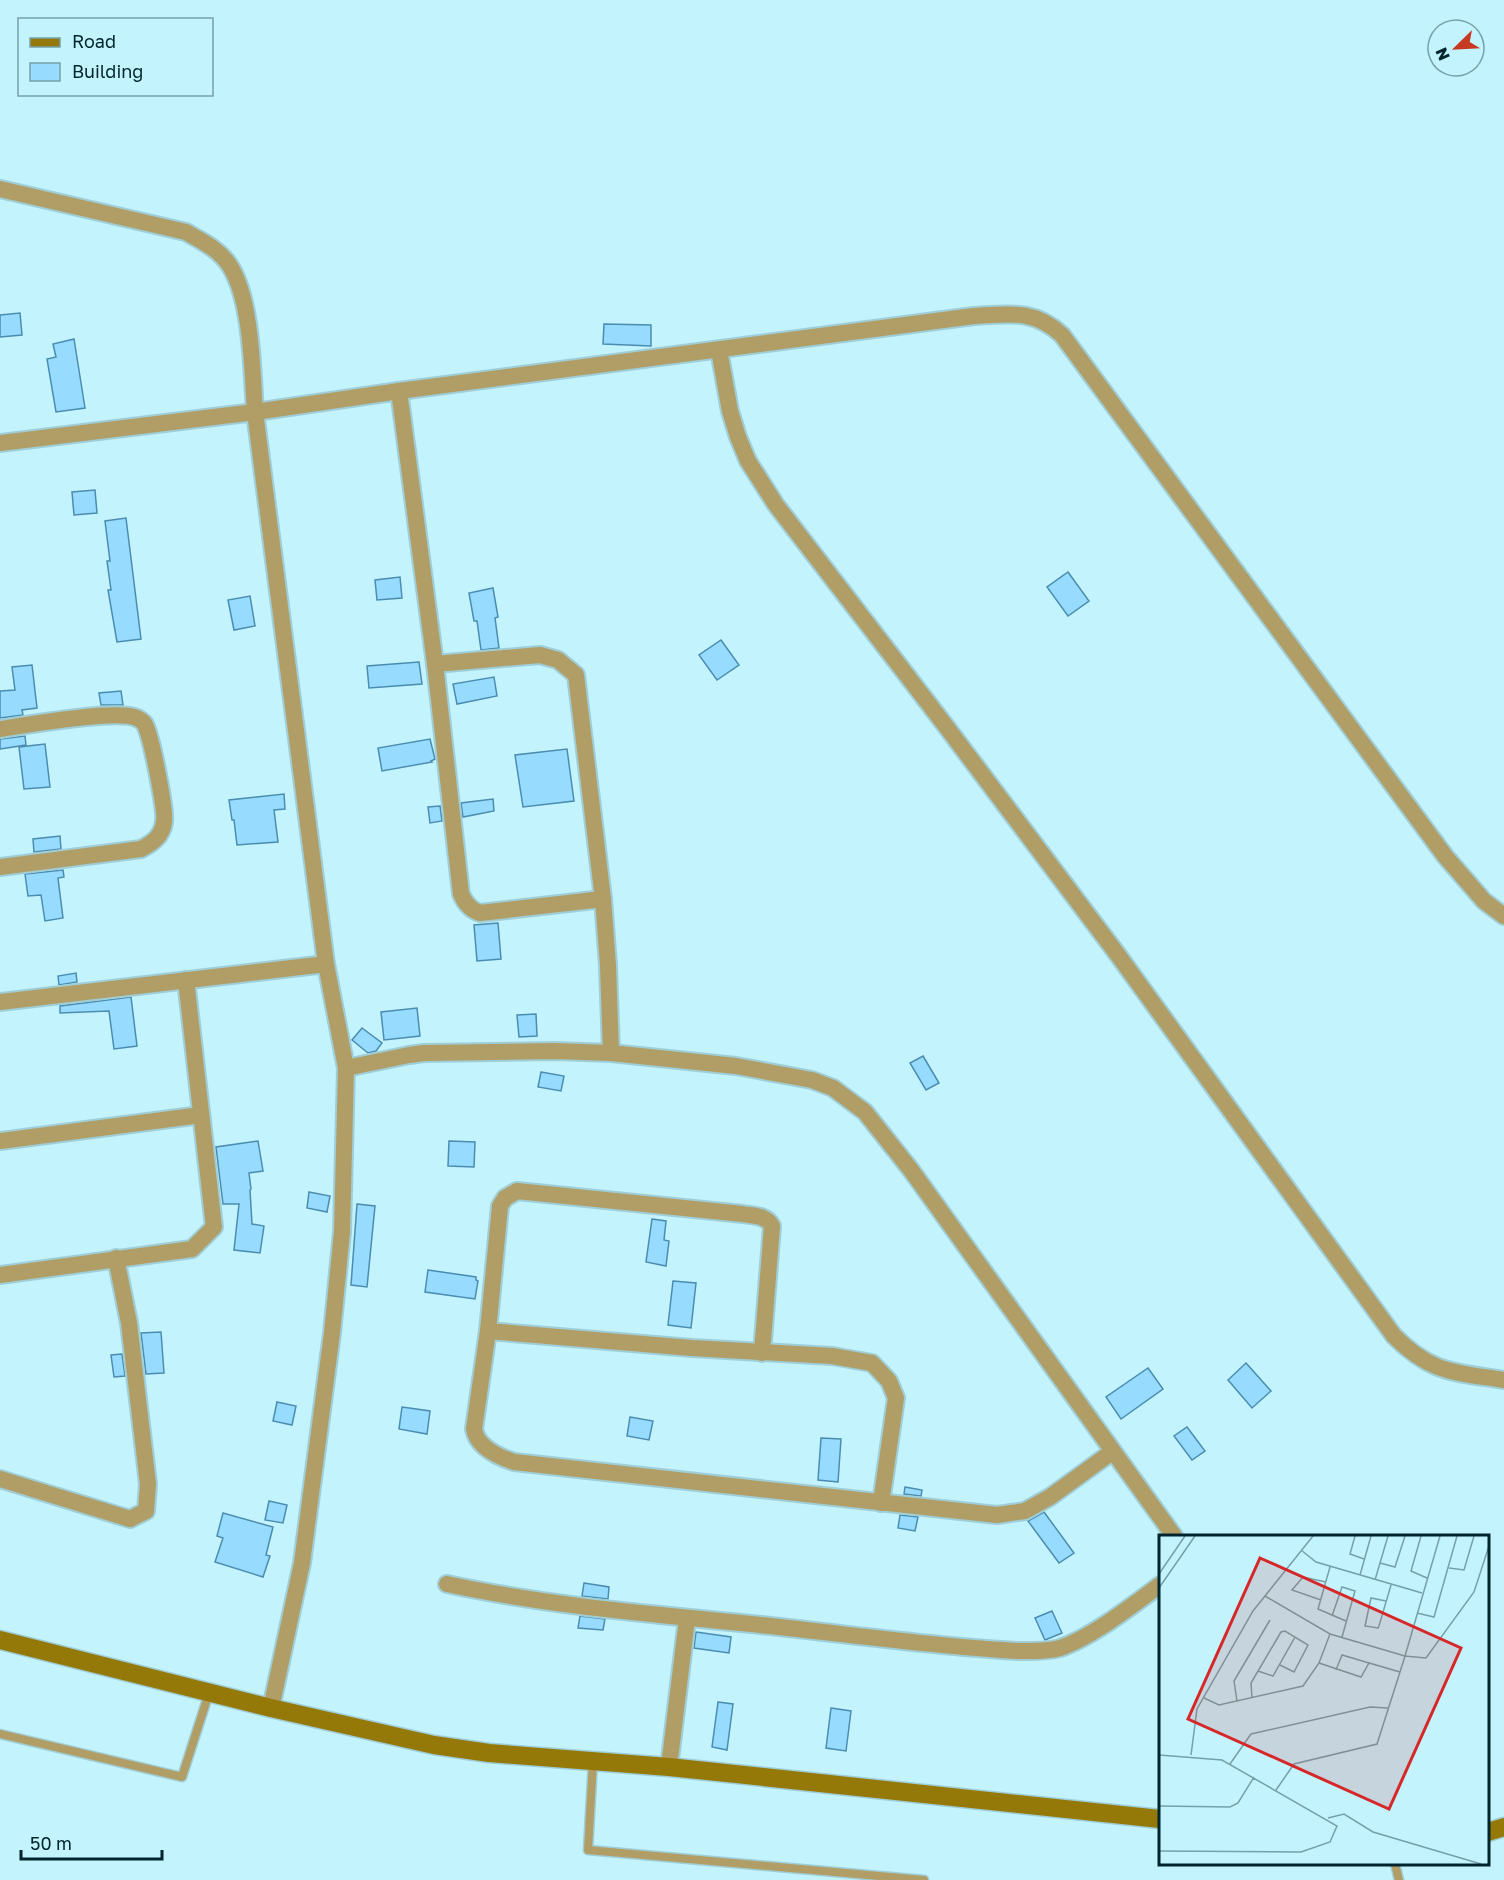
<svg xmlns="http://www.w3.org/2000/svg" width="1504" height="1880" viewBox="0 0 1504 1880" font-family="'Golos Text',sans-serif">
  <rect width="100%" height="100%" fill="#c3f3fd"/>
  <!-- building -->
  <g fill="#97dbff" stroke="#4b8daf" stroke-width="1.5">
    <path d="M20,313l2,22 -22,2v-22z"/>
    <path d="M604,324l47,1v21l-48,-2z"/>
    <path d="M74,339l11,69 -29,4 -9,-53 9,-2 -3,-13z"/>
    <path d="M95,490l2,23 -23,2 -2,-23z"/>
    <path d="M126,518l15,121 -24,3 -9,-52h3l-4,-29h3l-5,-40z"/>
    <path d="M1068,572l21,29 -21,15 -21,-29z"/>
    <path d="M400,577l2,21 -25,2 -2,-20z"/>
    <path d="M493,588l5,29 -3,1 4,30 -18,2 -4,-29h-3l-5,-28z"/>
    <path d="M250,596l5,30 -21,4 -6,-30z"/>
    <path d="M721,640l18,25 -22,15 -18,-25z"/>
    <path d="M419,662l3,22 -53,4 -2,-22z"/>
    <path d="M32,665l5,43 -15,2 1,5 -23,3v-27l15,-1 -3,-23z"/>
    <path d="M494,677l3,19 -40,8 -4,-20z"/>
    <path d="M121,691l2,14h-22l-2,-12z"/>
    <path d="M25,736l1,9 -26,4v-10z"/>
    <path d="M430,739l5,20 -4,2 1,1 -50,9 -4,-23z"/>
    <path d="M45,744l5,43 -26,2 -5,-42z"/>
    <path d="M567,749l7,52 -51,6 -8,-52z"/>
    <path d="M284,794l1,15 -11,1 4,32 -41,3 -3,-25h-2l-3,-20z"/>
    <path d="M493,799l1,12 -31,6 -2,-14z"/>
    <path d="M440,806l2,15 -12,2 -2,-16z"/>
    <path d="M60,836l1,13 -27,3 -1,-13z"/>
    <path d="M63,870l1,7 -6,1 5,40 -18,3 -4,-26 -13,1 -3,-22z"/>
    <path d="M498,923l3,36 -24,2 -3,-36z"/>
    <path d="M76,973l1,9 -18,3 -1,-9z"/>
    <path d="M131,997l6,49 -23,3 -5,-38 -49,2v-7z"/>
    <path d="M417,1008l3,28 -36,4 -3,-28z"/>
    <path d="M536,1014l1,22 -18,1 -2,-22z"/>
    <path d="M362,1028l20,15 -6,8 -8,2 -16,-13z"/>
    <path d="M923,1056l16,27 -13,7 -16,-27z"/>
    <path d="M541,1072l23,4 -3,15 -23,-4z"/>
    <path d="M258,1141l5,30 -14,2 2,16 -1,1 2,34 12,2 -4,27 -26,-3 5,-46h-16l-7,-57z"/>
    <path d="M449,1141l26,1 -1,25 -26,-1z"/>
    <path d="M309,1192l21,4 -3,16 -20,-4z"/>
    <path d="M357,1204l18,2 -8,81 -16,-2z"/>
    <path d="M652,1219l14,2 -2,19 5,1 -3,25 -20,-4z"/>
    <path d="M428,1270l48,7v3l2,1 -3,18 -50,-7z"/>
    <path d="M673,1281l23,2 -5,45 -23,-3z"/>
    <path d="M161,1332l3,41 -18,1 -5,-41z"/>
    <path d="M122,1354l3,22 -11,1 -3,-22z"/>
    <path d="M1246,1363l25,28 -19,17 -24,-28z"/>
    <path d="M1148,1368l15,21 -42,30 -15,-22z"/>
    <path d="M277,1402l19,4 -4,19 -19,-4z"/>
    <path d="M402,1407l28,4 -3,23 -28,-5z"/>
    <path d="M630,1417l23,4 -4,19 -22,-4z"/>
    <path d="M1187,1427l18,24 -13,9 -18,-24z"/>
    <path d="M821,1438l20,1 -3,43 -20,-2z"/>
    <path d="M905,1487l17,3 -1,6 -17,-2z"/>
    <path d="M269,1501l18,4 -4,18 -18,-3z"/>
    <path d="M1044,1512l30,41 -15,10 -31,-42z"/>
    <path d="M223,1513l50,14 -7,28 4,1 -7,21 -48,-15 8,-24 -6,-2z"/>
    <path d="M900,1515l18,2 -3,14 -17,-3z"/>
    <path d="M584,1583l25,4 -1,12 -26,-3z"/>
    <path d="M1052,1611l10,22 -17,7 -10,-22z"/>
    <path d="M580,1616l25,3 -2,11 -25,-2z"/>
    <path d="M696,1632l35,5 -2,16 -35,-5z"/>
    <path d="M718,1702l15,2 -6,46 -15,-3z"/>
    <path d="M831,1708l20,3 -5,40 -20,-3z"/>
  </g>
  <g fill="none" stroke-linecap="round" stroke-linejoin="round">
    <!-- lane casing -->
    <g stroke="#a0ced7" stroke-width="11">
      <g id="lane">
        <path d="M0,1734l182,43 27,-84"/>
        <path d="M593,1761l-5,89 336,30"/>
        <path d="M1395,1864l4,16"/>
      </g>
    </g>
    <!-- street casing -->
    <g stroke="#a0ced7" stroke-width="20">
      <g id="street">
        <path d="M0,189l186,43c16,9 34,18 44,34 22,35 22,104 25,146l144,-21 36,273 105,-9 18,5 18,15 27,224 5,66 3,88"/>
        <path d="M719,350l11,61 8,26 10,24 28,44 169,220 173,230 276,381c38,38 60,36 110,44"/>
        <path d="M399,391l575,-75c35,-2 60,-7 88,19l383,521 39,45 20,15"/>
        <path d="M0,443l255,-31 71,552 20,104 -4,164 -10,101 -30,230 -31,145"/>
        <path d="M435,664l26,230c4,9 9,16 19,19l123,-14"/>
        <path d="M0,729c26,-4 116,-20 137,-11 4,2 8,5 9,9 6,14 20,83 18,95 -2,14 -11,21 -23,27l-141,18"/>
        <path d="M0,1002l326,-38"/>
        <path d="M346,1068l63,-13 15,-2 131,-2 56,2 125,13 76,14 21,8 32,24 46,58 263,366"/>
        <path d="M0,1141l201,-26"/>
        <path d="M0,1275l192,-26 22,-22 -28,-247"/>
        <path d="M488,1331l204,17 140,8 40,7 17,18 7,17 -15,105"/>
        <path d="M762,1353l10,-127c-6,-11 -18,-10 -29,-12l-226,-23 -12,7 -5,8 -12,125 -14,98c3,18 25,28 40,33l483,53 28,-4 25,-14 62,-45"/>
        <path d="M0,1479l130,40 16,-8 2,-27 -19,-161 -13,-65"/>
        <path d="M447,1584c97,21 195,29 294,39 92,9 184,23 276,28 14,0 29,1 43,-3 32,-11 73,-43 100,-63"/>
        <path d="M669,1767l18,-148"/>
      </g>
    </g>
    <!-- secondary casing -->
    <g stroke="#a0ced7" stroke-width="21">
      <g id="secondary">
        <path d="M0,1640l271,68 163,37 55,8 180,14 491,52"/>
        <path d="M1488,1832l16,-5"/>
      </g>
    </g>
    <!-- lane -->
    <use href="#lane" stroke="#b09e66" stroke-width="8"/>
    <!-- street -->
    <use href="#street" stroke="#b09e66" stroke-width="16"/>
    <!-- secondary -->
    <use href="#secondary" stroke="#947909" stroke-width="18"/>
  </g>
  <!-- overview -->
  <g transform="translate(1159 1535)">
    <rect width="330" height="330" fill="#c3f3fd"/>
    <path fill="none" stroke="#75a1a9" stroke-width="1.5" d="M196,1l-5,18 14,5M262,1l-10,35 16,7M142,15l15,12 106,31M221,28l15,4 10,-31M171,32l-12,42 28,12M290,33l15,2 10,-34M0,39l26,-38M201,40l11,-39M216,45l13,-44M0,53l36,-52M106,61l65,38 75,22 35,-120M162,65l-29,-10 11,-13 23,5M227,66l-15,-3 -6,28 13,2 1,-2 12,-41M258,78l17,4 23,-81M173,81l10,-29 13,4 -13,46M160,128l42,14 8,-14 31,9 5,-16 21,2 48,-66 15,-46M177,135l6,-15 27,8M99,136l15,5 22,-39M45,163l15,7 84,-19 16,-23 11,-29M93,163l-1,-15 30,-51 4,-1 23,14 -14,27 -14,-7M78,166l-3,-20 36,-61M0,220l63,5 115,66 -7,16 -29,10 -142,-1M32,220l6,-46 56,-98 60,-75M71,229l21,-30 119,-27 18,1M117,255l18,-26 83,-20 23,-72M0,271l71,1 8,-4 16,-26M169,283l16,-4 29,18 108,32"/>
    <path fill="#d62828" fill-opacity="0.15" stroke="#d62828" stroke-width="3" d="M101,23l201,90 -72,161 -201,-90z"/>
    <rect width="330" height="330" fill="none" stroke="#00252c" stroke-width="3"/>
  </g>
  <!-- legend -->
  <rect x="18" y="18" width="195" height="78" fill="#c3f3fd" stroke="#75a1a9" stroke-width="1.5"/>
  <rect x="30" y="38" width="30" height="9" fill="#947909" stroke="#75a1a9" stroke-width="1.5"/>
  <text x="72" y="48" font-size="18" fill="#00252c">Road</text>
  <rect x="30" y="63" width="30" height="18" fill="#97dbff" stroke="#75a1a9" stroke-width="1.5"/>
  <text x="72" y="78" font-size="18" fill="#00252c">Building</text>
  <!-- north arrow -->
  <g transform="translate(1456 48) rotate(246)"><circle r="28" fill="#c3f3fd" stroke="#75a1a9" stroke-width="1.5"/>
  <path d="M0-4.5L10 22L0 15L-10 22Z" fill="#c53a21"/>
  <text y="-9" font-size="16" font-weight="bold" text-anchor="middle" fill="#00252c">N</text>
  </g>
  <!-- scale -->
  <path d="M21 1850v9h141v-9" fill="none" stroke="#00252c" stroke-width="3"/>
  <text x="30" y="1850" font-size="18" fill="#00252c" stroke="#c3f3fd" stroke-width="4.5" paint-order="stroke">50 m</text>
</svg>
